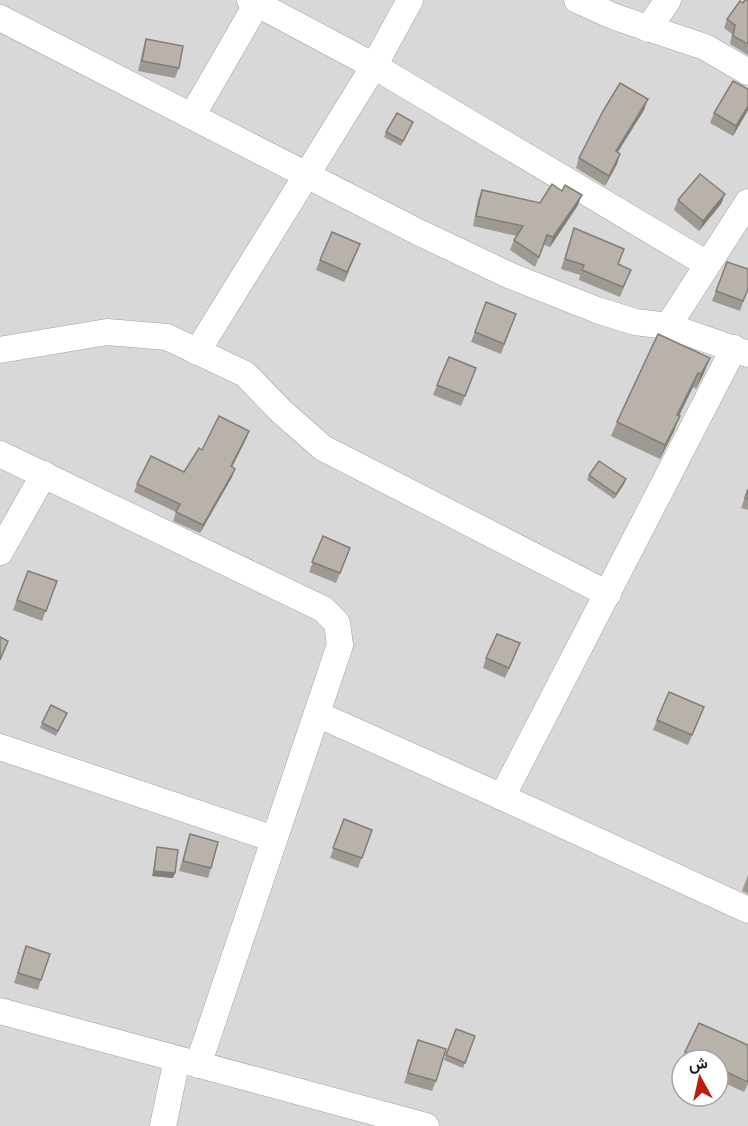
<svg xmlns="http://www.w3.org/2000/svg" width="748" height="1126" viewBox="0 0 748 1126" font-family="'Exo 2',Vazirmatn,sans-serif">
  <rect width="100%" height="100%" fill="#eceae1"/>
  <!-- residential -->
  <path fill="#d9d8d8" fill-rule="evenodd" d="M0,0h748v1126h-748zM682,1060h36v36h-36z"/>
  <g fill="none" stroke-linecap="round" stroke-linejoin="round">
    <!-- minor casing -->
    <g stroke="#a2a2a2" stroke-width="27">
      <g id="minor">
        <path d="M250,0l124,66 333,198"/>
        <path d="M577,0l38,17 90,30 43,25"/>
        <path d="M0,18l418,214 93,44 86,34 38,12 33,4 80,28"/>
        <path d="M648,29l20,-29"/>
        <path d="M192,116l67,-116"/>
        <path d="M668,326l80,-124"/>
        <path d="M0,350l107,-18 60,5 78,37 37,38 41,36 285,146"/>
        <path d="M197,352l177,-286 36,-66"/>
        <path d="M0,454l323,155 14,14 3,22 -142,420"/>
        <path d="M0,552l44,-78"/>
        <path d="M317,714l185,83 246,113"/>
        <path d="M0,747l274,92"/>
        <path d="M502,797l232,-449"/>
        <path d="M0,1011l426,115"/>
        <path d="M163,1126l14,-67"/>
      </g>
    </g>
    <!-- minor -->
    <use href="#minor" stroke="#fff" stroke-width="26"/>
  </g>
  <!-- wall -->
  <g fill="#9e9993">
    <path d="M748,0v55l-18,-11 2,-10 -8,-6 3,-9 16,-16z"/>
    <path d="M146,39l33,29 -4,10 -37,-7 5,-22z"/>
    <path d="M748,89v21l-15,26 -23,-13 4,-10z"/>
    <path d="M644,110l-26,42 -1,12 -12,22 -29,-18 3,-10z"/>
    <path d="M411,127l-10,19 -17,-9 2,-5z"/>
    <path d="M482,190l58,13 22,-12 16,14 -28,42 -6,-2 -9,22 -25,-17 4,-10 3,-4 -44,-10 5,-26z"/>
    <path d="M725,194l-4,10 -22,27 -25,-21 4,-10z"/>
    <path d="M574,228l44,37 13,5 -11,27 -41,-17 1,-5 -19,-6z"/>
    <path d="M360,244l-16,38 -28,-12 4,-10z"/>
    <path d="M727,262l21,27 -8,22 -28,-10z"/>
    <path d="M486,302l30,12 -15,40 -30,-12z"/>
    <path d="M658,334l46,39 -8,16 -3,-2 -14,29 -5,15 -14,28 -49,-23 6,-14z"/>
    <path d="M476,368l-15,38 -28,-11 4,-10z"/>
    <path d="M249,431l-3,8 -14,28 3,2 -3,8 -32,56 -27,-12 3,-9 -42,-20 3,-8 47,-12 18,-22z"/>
    <path d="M589,475l35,9 -10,15 -27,-19z"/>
    <path d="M748,488v22l-7,-2z"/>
    <path d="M323,536l27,12 -14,35 -27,-11z"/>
    <path d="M28,571l29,10 -15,40 -29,-11z"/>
    <path d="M516,653l-11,25 -22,-10 3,-10z"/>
    <path d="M704,707l-16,38 -35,-15 4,-10z"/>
    <path d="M65,718l-9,18 -16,-8 2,-5z"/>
    <path d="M344,819l28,11 -14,38 -28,-10z"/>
    <path d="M190,834l21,34 -3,10 -29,-7z"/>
    <path d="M157,847l18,26 -2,5 -21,-2 4,-23z"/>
    <path d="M748,875v19l-6,-3z"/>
    <path d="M26,946l15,34 -3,10 -24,-7z"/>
    <path d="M456,1029l19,7 -12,32 -19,-8z"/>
    <path d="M748,1045v39l-4,8 -26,-12v-20h-36v3l-1,-1 4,-10z"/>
    <path d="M415,1050l21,31 -4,10 -28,-8z"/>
  </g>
  <!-- shaded-wall -->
  <g fill="#817d78">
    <path d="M648,99l-4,11 -32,51 4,-10z"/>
    <path d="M748,106v4l-15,26 3,-10z"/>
    <path d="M620,154l-3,10 -12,22 4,-10z"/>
    <path d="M725,194l-4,10 -22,27 4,-10z"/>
    <path d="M582,195l-4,10 -28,42 3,-10z"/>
    <path d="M360,244l-4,10 -12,28 3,-10z"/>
    <path d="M710,358l-6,15 -8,16 5,-15z"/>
    <path d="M698,373l-5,14 -21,43 5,-15z"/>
    <path d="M680,416l-6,15 -14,28 5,-14z"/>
    <path d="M249,431l-3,8 -18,36 3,-9z"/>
    <path d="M235,469l-3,8 -32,56 3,-8z"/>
    <path d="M626,479l-2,5 -10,15 2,-5z"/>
    <path d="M154,871l21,2 -2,5 -21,-2z"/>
  </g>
  <!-- building -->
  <g fill="#b8b2ab" stroke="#817d78" stroke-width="1.5">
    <path d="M745,0h3v44l-15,-8 2,-11 -8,-6 13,-18 3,2z"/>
    <path d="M146,39l37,7 -4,22 -37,-7z"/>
    <path d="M733,81l15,8v17l-12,20 -22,-13z"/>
    <path d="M620,83l28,16 -32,52 4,3 -11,22 -30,-18 24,-47z"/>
    <path d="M397,113l16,9 -10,19 -17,-9z"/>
    <path d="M700,174l25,20 -22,27 -25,-21z"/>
    <path d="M552,184l10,7 3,-6 17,10 -29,42 -6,-2 -8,22 -25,-17 9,-14 -47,-10 6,-26 58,13z"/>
    <path d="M574,228l50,21 -6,15 13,6 -8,17 -41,-17 2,-5 -19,-6z"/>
    <path d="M332,232l28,12 -13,28 -27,-12z"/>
    <path d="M727,262l21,7v20l-5,12 -27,-10z"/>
    <path d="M486,302l30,12 -12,30 -29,-12z"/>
    <path d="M658,334l52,24 -9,16 -3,-1 -21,42 3,1 -15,29 -48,-23z"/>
    <path d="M449,357l27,11 -11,28 -28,-11z"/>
    <path d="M219,416l30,15 -18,35 4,3 -32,56 -27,-13 4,-8 -43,-20 14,-28 33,16 15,-24 3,2z"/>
    <path d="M599,461l27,18 -10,15 -27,-19z"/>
    <path d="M748,489v10l-3,-1z"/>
    <path d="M323,536l27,12 -10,25 -28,-11z"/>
    <path d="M28,571l29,10 -11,30 -29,-11z"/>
    <path d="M497,634l23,9 -11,25 -23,-10z"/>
    <path d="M0,637l8,4 -8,19z"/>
    <path d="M669,692l35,15 -12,28 -35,-15z"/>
    <path d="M51,705l16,8 -9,18 -16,-8z"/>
    <path d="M344,819l28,11 -10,28 -29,-10z"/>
    <path d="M190,834l28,8 -7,26 -28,-7z"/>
    <path d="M157,847l21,3 -3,23 -21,-2z"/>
    <path d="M26,946l24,8 -9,26 -23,-7z"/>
    <path d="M699,1023l49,22v37l-30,-14v-8h-17l-16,-8z"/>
    <path d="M456,1029l19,7 -10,27 -19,-8z"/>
    <path d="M418,1040l28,9 -10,32 -28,-8z"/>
  </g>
  <!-- north arrow -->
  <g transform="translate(700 1078) rotate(352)"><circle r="28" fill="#ffffff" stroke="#a4a4a4" stroke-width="1.5"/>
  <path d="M0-4.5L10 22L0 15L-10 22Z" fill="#bb1e0c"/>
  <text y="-9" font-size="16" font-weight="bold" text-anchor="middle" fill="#1b1b1b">ش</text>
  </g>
</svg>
